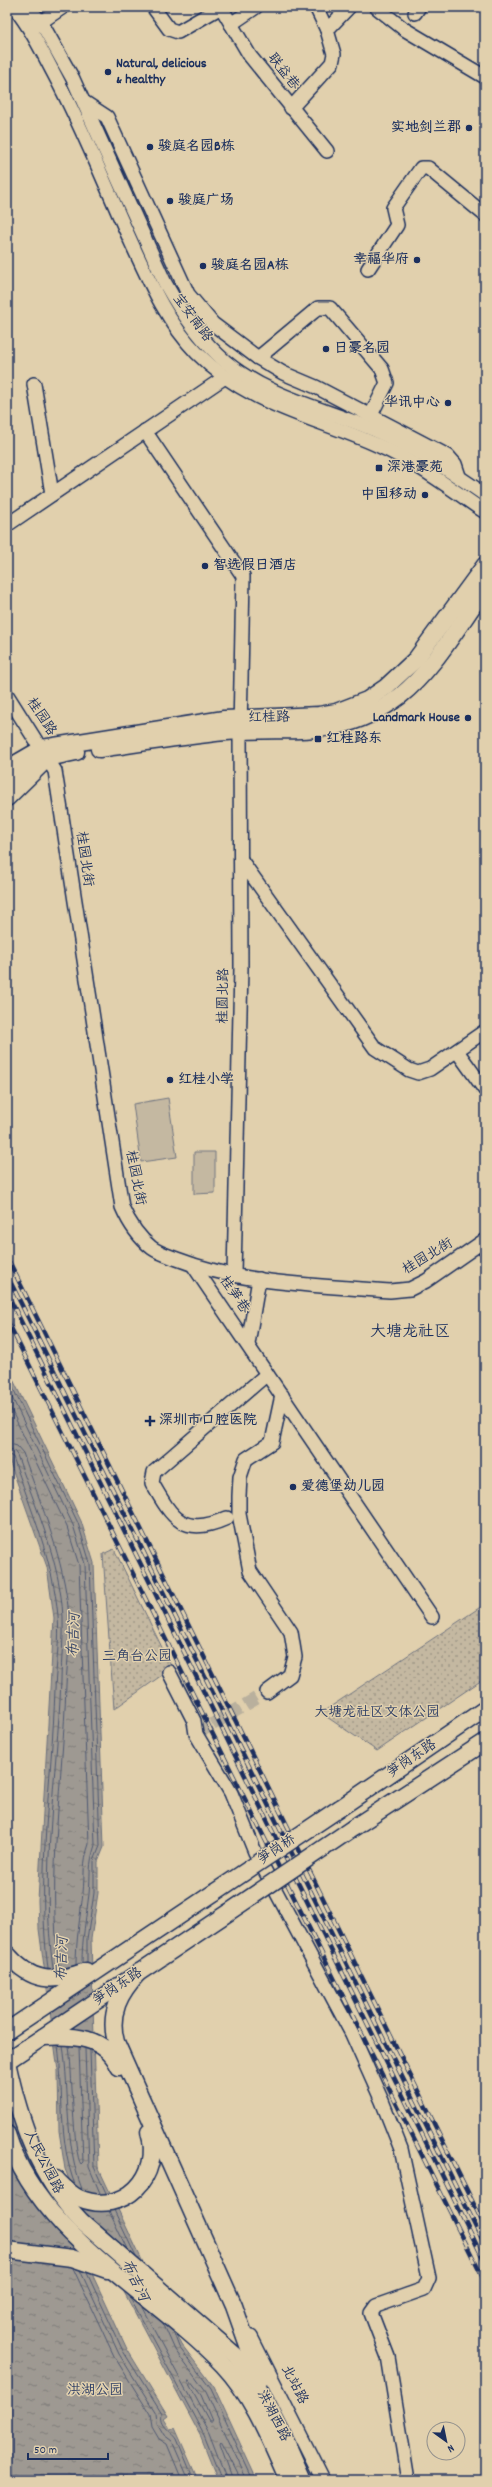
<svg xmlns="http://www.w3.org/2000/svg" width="492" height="2487" viewBox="0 0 492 2487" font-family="Dekko,'LXGW WenKai TC',sans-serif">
  <defs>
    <pattern id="park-dots" width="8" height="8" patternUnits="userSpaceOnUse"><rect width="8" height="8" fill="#c4b8a1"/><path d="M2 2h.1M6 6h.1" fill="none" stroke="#9e9686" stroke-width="1.8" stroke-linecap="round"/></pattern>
    <pattern id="water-ripples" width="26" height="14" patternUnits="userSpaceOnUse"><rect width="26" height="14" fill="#9e9992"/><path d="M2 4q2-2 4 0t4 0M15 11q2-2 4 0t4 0" fill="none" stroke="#807d7a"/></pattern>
  </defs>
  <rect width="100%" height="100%" fill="#e1d0ad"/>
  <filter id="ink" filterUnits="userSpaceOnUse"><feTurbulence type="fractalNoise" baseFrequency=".025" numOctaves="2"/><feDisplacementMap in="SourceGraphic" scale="8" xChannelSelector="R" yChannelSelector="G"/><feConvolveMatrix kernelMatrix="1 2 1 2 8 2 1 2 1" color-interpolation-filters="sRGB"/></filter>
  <g filter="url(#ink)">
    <!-- grass -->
    <g fill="#c4b8a1" stroke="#707480">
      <path d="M168,1098l9,59 -36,5 -8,-58z"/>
      <path d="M194,1152h21v41l-21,1z"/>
    </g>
    <!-- park -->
    <g fill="url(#park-dots)" stroke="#707480">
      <path d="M114,1549l58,119 -58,41 -11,-155z"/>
      <path d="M485,1604v74l-108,73 -56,-38z"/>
    </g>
    <!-- water -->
    <g fill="url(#water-ripples)" stroke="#6a6f7d">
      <path d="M7,1367l74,154 13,42 10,284 -6,15v31l-7,46 7,228 84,178 32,42 43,93h-39l-17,-43 -120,-226 -16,-42 -6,-38 -1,-60 -19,-142 -1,-28 16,-283 -7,-51 -40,-113z"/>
      <path d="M7,2091l120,258 41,67 -4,3 7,11 4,-2 23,52h-191z"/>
    </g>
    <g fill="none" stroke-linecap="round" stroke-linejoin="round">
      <!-- shore -->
      <g stroke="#4f5973" stroke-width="1">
        <path d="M7,1376l71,147 12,40 10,283 -6,15v32l-7,46v23"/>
        <path d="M7,1387l66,138 12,39 10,281c-7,21 -4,29 -6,49 -3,24 -7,45 -7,69"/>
        <path d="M7,1401l60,126 12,38 10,279c-7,20 -4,30 -6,49 -3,25 -7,47 -7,72"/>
        <path d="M7,1443l10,3 6,7c19,55 41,105 46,163 2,22 -2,47 -3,69 -3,95 -19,189 -7,284"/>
        <path d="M7,1449l6,1 4,5c19,53 43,106 46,162 1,21 -2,43 -2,63 -4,97 -21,193 -8,289"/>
        <path d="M7,1454l6,3c18,53 40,103 45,159 2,24 -2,49 -3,73 -3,94 -19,186 -7,280"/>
        <path d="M58,2045c6,47 0,96 17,140"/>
        <path d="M63,2045c7,49 1,98 19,144"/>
        <path d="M69,2046c3,18 4,110 12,118l2,-2 -4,-115"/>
        <path d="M85,2049l4,118 11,26"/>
        <path d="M90,2051l4,116 12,26"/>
        <path d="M114,2210l22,47"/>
        <path d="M109,2211l18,38"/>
        <path d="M73,2268l41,88 36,58 2,13 7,12 8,5 15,36"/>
        <path d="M80,2270l39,84 37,59 1,10 7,12 8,6 17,39"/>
        <path d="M87,2273l36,78 39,62c-3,14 9,17 15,26l17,41"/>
        <path d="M130,2297l74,138 18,45"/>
        <path d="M140,2304l69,129 18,47"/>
        <path d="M163,2323l12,27 31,42 41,88"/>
        <path d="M173,2331l6,16 32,42 42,91"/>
        <path d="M190,2381l11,14 11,26h-3l-20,-37z"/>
        <path d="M233,2480l-13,-36 1,-3 20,39"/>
      </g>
      <!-- minor-tunnel -->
      <path stroke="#b9b09d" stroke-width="13" stroke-dasharray="13 6" stroke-linecap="butt" d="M196,1734l71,-42"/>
      <!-- minor casing -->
      <g stroke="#1b2f5e" stroke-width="16">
        <g id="minor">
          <path d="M14,7c16,20 27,42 39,65 30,56 53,115 79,172 18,39 35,78 65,109 52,53 116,63 180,92 39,17 73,43 108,67"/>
          <path d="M28,7l13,15 32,57 92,204c16,29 35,57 61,79 42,35 100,47 149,68 39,18 75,40 110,65"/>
          <path d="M153,7l16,22 9,3 43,-25"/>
          <path d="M221,7l29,49 77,95"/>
          <path d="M316,7l11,23"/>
          <path d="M376,7l28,22 81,48"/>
          <path d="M415,13l4,-6"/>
          <path d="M231,24l25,-17"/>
          <path d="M35,26l28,-19"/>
          <path d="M84,102l23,15 81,177 25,30 45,34 25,15 33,14 132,69 7,8 4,12"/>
          <path d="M291,108l41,-45 2,-9 -7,-24 22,-23"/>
          <path d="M368,269l29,-44 -4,-17 28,-40h7l57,47"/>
          <path d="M258,358l60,-50h12l52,61 5,14 -16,32"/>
          <path d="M34,384l18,110"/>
          <path d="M145,431l98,145 -3,155 1,237 -7,306"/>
          <path d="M7,525l218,-148"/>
          <path d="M7,695l48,76 67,436c7,16 16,30 30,41 7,5 17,8 25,11 67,26 142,26 213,32l20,-2 16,-8 59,-41"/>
          <path d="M7,767l31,-18"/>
          <path d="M241,860l134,188 34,22 9,3 12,-4 55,-38"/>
          <path d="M457,1051l28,39"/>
          <path d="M193,1265l239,352"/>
          <path d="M248,1344l11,-65"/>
          <path d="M227,1518c-44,20 -55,0 -75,-35l2,-11 113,-98"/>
          <path d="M169,1672l25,49 2,13 35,59 24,59 97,182 30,67 19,48 28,129 -5,11 -48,17 -5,7 17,44 20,123"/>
          <path d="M267,1692l23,-17 5,-18 -4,-25 -41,-61 -11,-57v-18l1,-19 6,-18 26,-17 10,-47"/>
          <path d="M251,2337l72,143"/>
        </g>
      </g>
      <!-- major casing -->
      <g stroke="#1b2f5e" stroke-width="19">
        <g id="major">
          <path d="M99,749c42,-6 84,-13 127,-17 67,-6 114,10 174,-36 35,-28 59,-72 85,-107"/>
          <path d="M7,786l35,-38 182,-29 95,-4 17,-3 31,-12 19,-13 30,-28 69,-94"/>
          <path d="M7,798l41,-40 28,-6"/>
          <path d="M340,1808l145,-99"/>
          <path d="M353,1828l132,-86"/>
          <path d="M7,1954c25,29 46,29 79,17"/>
          <path d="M139,1972c-19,21 -31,41 -23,70l118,264 26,73"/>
          <path d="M7,2031l208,-139"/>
          <path d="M43,2037c30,-2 62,-1 76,30"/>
          <path d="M7,2061l222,-149"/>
          <path d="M7,2062c13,60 31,114 74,159l154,134c31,38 49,81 68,125"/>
          <path d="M7,2134c31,102 146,158 216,231 31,33 47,75 65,115"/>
          <path d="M56,2179c7,7 14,15 23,19 45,19 84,-22 70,-66"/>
          <path d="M7,2250l65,8 35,12"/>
        </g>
      </g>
      <!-- minor -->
      <use href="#minor" stroke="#e1d0ad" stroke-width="13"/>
      <!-- major -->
      <use href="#major" stroke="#e1d0ad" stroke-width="16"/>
      <!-- rail casing -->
      <g stroke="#1b2f5e" stroke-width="4.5">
        <g id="rail">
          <path d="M7,1257l478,970"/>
          <path d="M7,1275l478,970"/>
          <path d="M7,1293l478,969"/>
          <path d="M7,1320l478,962"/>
        </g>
      </g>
      <!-- rail -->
      <use href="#rail" stroke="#e1d0ad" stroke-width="3" stroke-dasharray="9" stroke-linecap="butt"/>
      <!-- major-bridge casing -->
      <g stroke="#1b2f5e" stroke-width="19" stroke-linecap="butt">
        <g id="major-bridge">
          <path d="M215,1892l125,-84"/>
          <path d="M229,1912l124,-84"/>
        </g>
      </g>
      <!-- major-bridge -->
      <use href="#major-bridge" stroke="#e1d0ad" stroke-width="16"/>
    </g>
  </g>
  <!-- markers -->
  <g fill="#1b2f5e" stroke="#e1d0ad" stroke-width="1.5">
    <circle cx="108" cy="72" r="4"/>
    <circle cx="469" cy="128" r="4"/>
    <circle cx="150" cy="147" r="4"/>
    <circle cx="170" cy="201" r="4"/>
    <circle cx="417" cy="260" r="4"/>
    <circle cx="203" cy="266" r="4"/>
    <circle cx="326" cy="349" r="4"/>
    <circle cx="448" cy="403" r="4"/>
    <rect x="375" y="464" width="8" height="8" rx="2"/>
    <circle cx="425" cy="495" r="4"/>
    <circle cx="205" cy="566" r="4"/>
    <circle cx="468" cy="718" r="4"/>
    <rect x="314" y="735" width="8" height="8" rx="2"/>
    <circle cx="170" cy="1080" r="4"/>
    <path d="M148 1415h4v4h4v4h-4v4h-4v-4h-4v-4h4z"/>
    <circle cx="293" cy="1487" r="4"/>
  </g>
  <g text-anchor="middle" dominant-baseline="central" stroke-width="3" stroke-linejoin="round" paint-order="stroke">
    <!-- poi labels -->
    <g font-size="14" font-weight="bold" fill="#1b2f5e" stroke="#e1d0ad" text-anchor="start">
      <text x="116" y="64">Natural, delicious<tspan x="116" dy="16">&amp; healthy</tspan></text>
      <text x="461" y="128" text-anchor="end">实地剑兰郡</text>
      <text x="158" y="147">骏庭名园B栋</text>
      <text x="178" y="201">骏庭广场</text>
      <text x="409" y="260" text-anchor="end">幸福华府</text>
      <text x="211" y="266">骏庭名园A栋</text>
      <text x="334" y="349">日豪名园</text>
      <text x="440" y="403" text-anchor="end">华讯中心</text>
      <text x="387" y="468">深港豪苑</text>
      <text x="417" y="495" text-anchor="end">中国移动</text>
      <text x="213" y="566">智选假日酒店</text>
      <text x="460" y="718" text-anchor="end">Landmark House</text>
      <text x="326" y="739">红桂路东</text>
      <text x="178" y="1080">红桂小学</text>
      <text x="159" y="1421">深圳市口腔医院</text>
      <text x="301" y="1487">爱德堡幼儿园</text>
    </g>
    <!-- street labels -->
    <g font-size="14" fill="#1b2f5e" stroke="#e1d0ad">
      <text transform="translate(283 72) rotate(52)">联益巷</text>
      <text transform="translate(192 318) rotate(53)">宝安南路</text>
      <text transform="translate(41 717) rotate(57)">桂园路</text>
      <text transform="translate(269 718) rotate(-1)">红桂路</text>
      <text transform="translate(84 859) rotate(82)">桂园北街</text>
      <text transform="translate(224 996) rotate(-89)">桂圆北路</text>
      <text transform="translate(135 1178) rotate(79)">桂园北街</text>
      <text transform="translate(428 1257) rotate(-31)">桂园北街</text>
      <text transform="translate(234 1295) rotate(56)">桂笋巷</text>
      <text transform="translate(412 1759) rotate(-34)">笋岗东路</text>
      <text transform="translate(277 1850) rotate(-34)">笋岗桥</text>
      <text transform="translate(118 1987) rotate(-34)">笋岗东路</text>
      <text transform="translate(43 2162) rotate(63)">人民公园路</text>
      <text transform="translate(294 2385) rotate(63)">北站路</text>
      <text transform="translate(273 2416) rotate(63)">洪湖西路</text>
    </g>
    <!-- park labels -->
    <g font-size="14" fill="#2c3d65" stroke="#e1d0ad">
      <text x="137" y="1657">三角台公园</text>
      <text x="377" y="1713">大塘龙社区文体公园</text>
      <text x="95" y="2391">洪湖公园</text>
    </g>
    <!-- water labels -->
    <g font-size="15" font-style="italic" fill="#2f3f66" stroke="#e1d0ad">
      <text transform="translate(75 1635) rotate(-88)">布吉河</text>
      <text transform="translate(63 1959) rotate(-88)">布吉河</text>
      <text transform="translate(134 2281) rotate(64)">布吉河</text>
    </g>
    <!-- quarter labels -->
    <g font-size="16" fill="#1b2f5e" stroke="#e1d0ad">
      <text x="410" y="1332">大塘龙社区</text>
    </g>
  </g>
  <!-- margin -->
  <rect width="492" height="2487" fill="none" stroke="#e1d0ad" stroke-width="24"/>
  <rect x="12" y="12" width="468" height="2463" fill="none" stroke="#1b2f5e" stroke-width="1.5" filter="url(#ink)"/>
  <!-- north arrow -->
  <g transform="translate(446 2441) rotate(147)"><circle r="19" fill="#e1d0ad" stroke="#92908d"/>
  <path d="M0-3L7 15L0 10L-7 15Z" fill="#1b2f5e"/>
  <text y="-6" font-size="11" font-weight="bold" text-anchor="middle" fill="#1b2f5e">N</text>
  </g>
  <!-- scale -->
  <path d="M28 2453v6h80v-6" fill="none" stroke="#1b2f5e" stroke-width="2"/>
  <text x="34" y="2453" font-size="12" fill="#1b2f5e" stroke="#e1d0ad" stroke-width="3" paint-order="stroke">50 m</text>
</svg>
